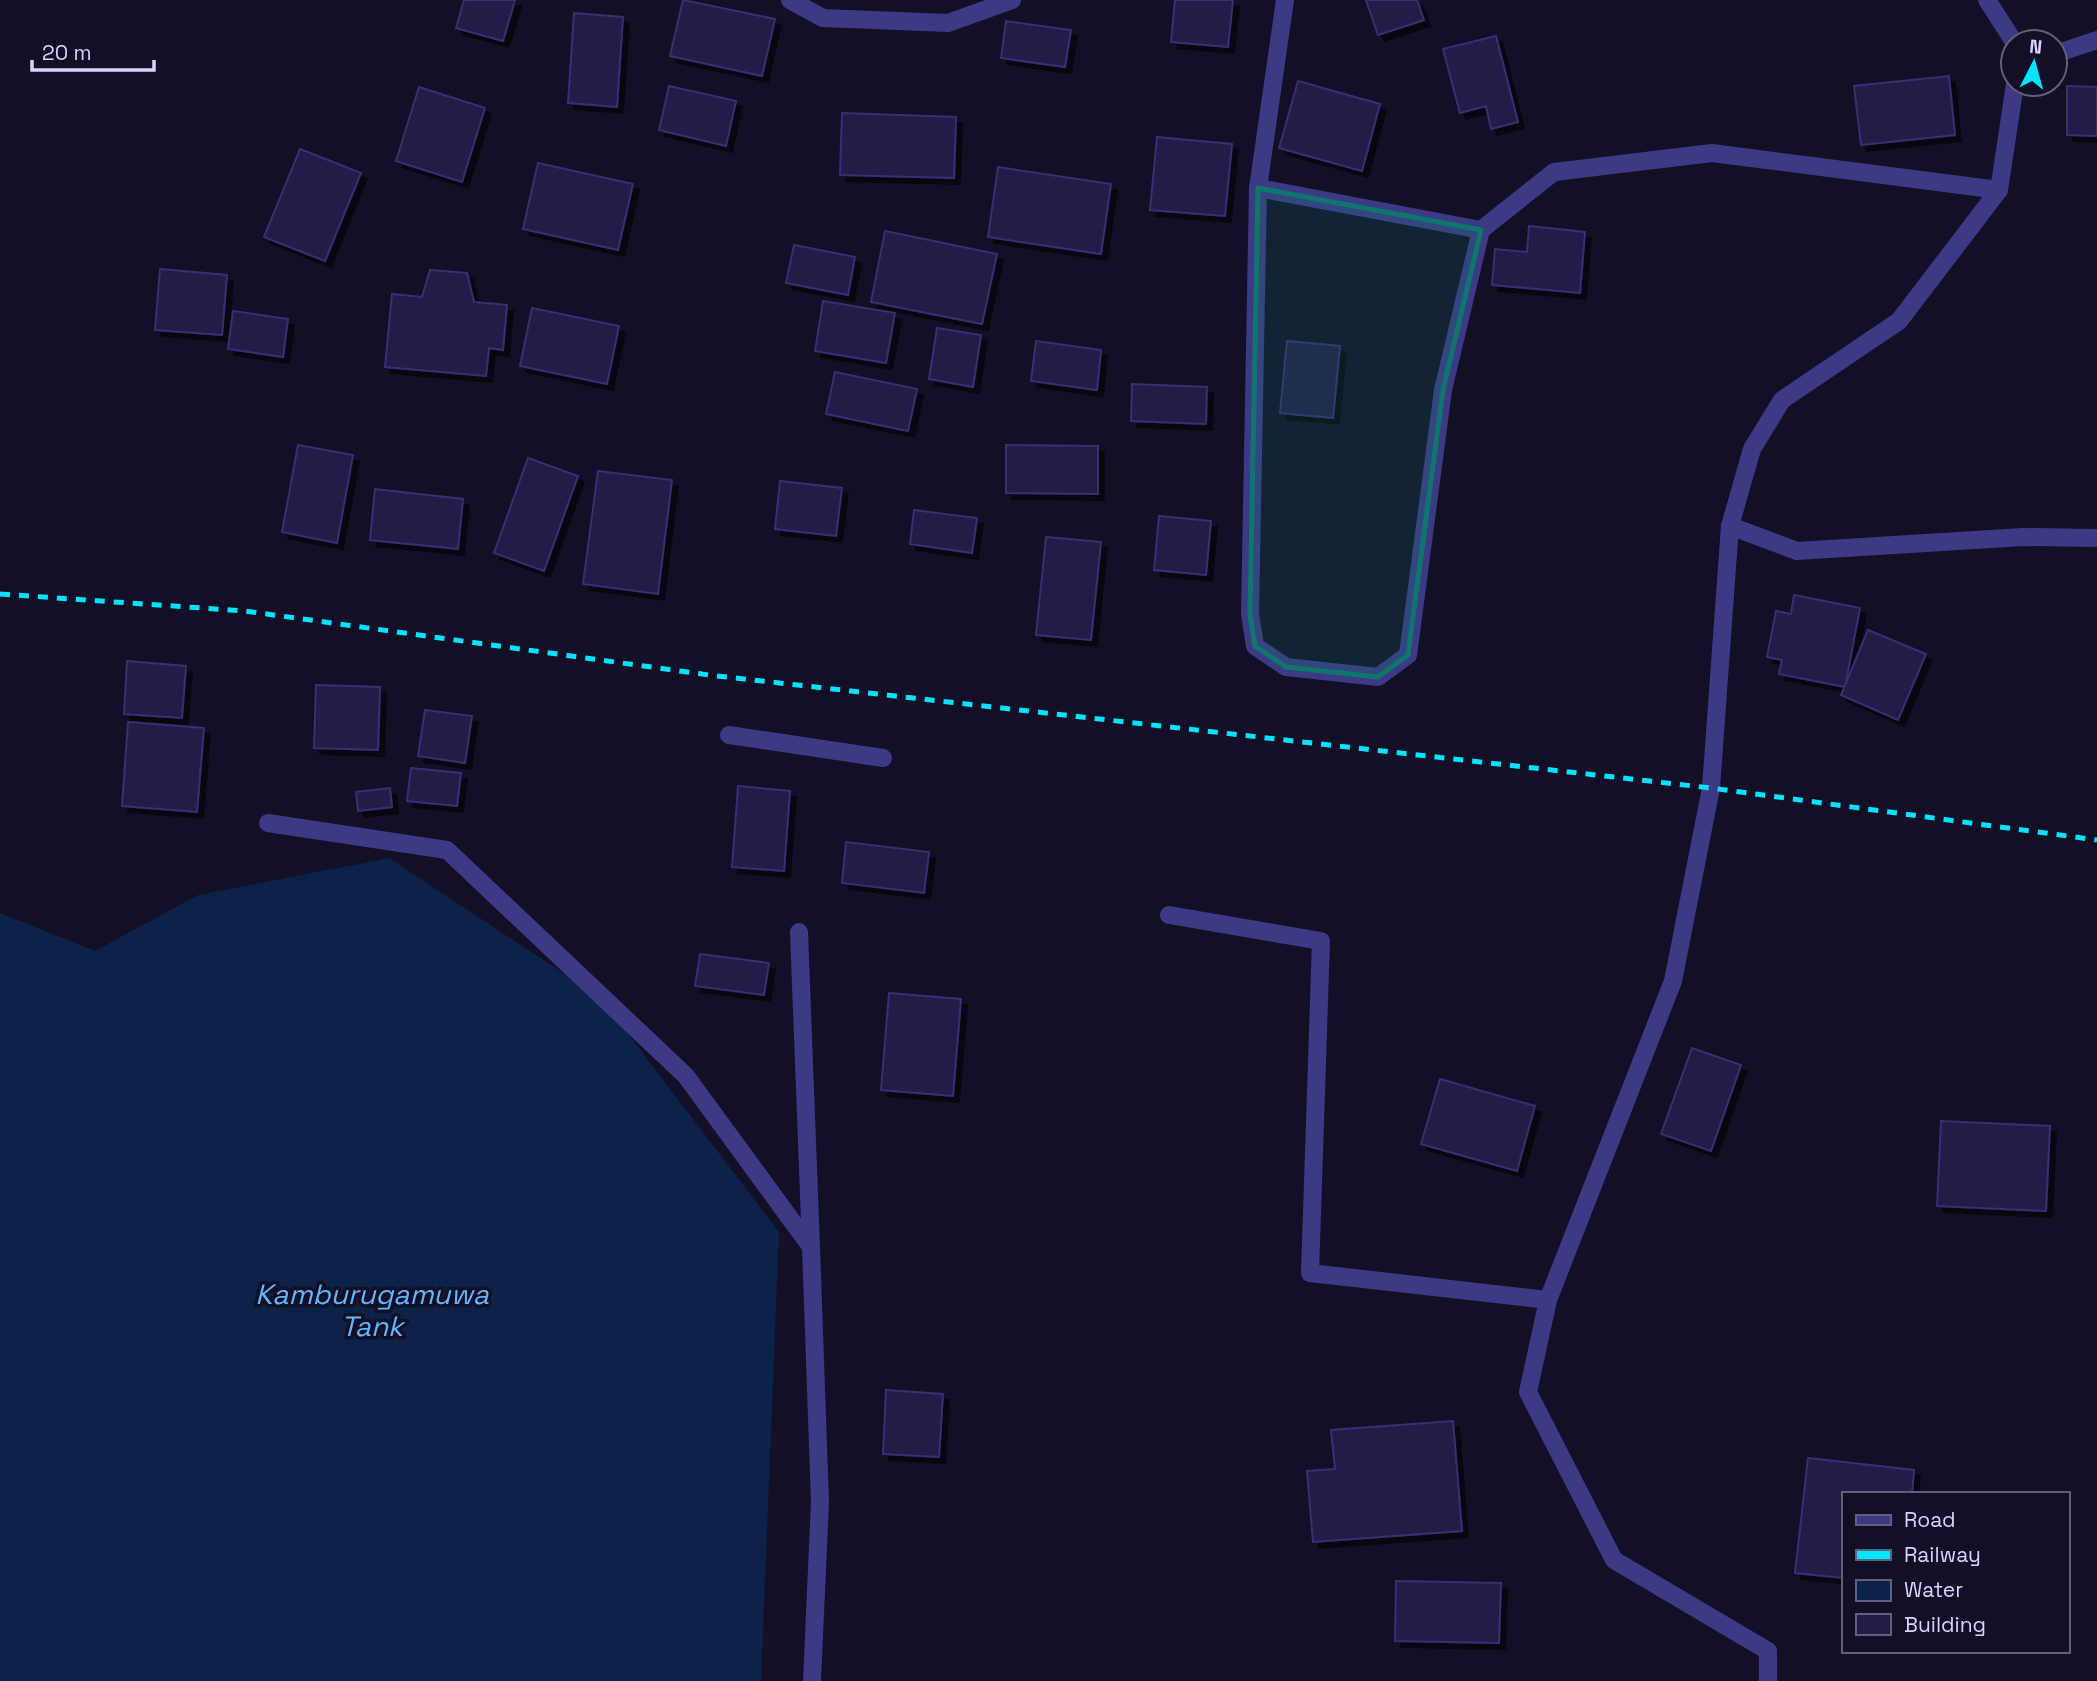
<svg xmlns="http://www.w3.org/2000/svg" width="2097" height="1681" viewBox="0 0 2097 1681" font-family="'Space Grotesk',sans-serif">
  <defs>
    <filter id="shadow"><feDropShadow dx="6" dy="6" stdDeviation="0" flood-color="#0009"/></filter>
  </defs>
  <rect width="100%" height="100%" fill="#130f26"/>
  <!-- water -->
  <path fill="#0c2248" d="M389,858l212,140 178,234 -18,449h-761v-768l95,38 103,-56z"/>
  <!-- building -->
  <g fill="#241b47" stroke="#3b2d73" stroke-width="2" filter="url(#shadow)">
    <path d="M464,0h51l-12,41 -47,-13z"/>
    <path d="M683,0l92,19 -13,57 -92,-20z"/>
    <path d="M1175,0h58l-5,47 -57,-5z"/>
    <path d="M1366,0h51l7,20 -46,15z"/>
    <path d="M574,13l49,4 -6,90 -49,-4z"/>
    <path d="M1006,21l65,9 -6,37 -64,-9z"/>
    <path d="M1496,36l22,86 -27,7 -5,-23 -26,7 -17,-64z"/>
    <path d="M1949,76l6,59 -94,10 -7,-59z"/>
    <path d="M1298,81l82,23 -18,67 -83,-23z"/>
    <path d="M669,86l67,15 -10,45 -67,-16z"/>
    <path d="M2067,86l30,1v49l-30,-1z"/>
    <path d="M419,87l66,21 -23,74 -66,-21z"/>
    <path d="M842,113l114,4 -2,61 -114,-3z"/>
    <path d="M1157,137l75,7 -7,72 -75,-6z"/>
    <path d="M300,149l61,24 -36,88 -61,-24z"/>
    <path d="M538,163l95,21 -15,66 -95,-21z"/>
    <path d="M998,167l113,17 -10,70 -113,-17z"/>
    <path d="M1529,226l56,6 -5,61 -88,-8 3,-36 32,3z"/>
    <path d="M885,231l112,23 -15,70 -111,-22z"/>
    <path d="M794,245l61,12 -7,38 -62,-12z"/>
    <path d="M160,269l67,6 -5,60 -67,-5z"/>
    <path d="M430,270l37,3 7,29 33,3 -4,45 -14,-2 -3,28 -101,-9 7,-73 30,3z"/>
    <path d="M823,301l72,12 -9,50 -71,-12z"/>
    <path d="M532,308l87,18 -12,58 -87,-18z"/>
    <path d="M233,311l55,8 -5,38 -55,-8z"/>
    <path d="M937,328l44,7 -8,52 -44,-8z"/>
    <path d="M1036,341l65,9 -4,40 -66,-9z"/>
    <path d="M1287,341l53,5 -7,72 -53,-5z"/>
    <path d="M835,372l82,17 -9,42 -82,-17z"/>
    <path d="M1132,384l75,3 -1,37 -75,-3z"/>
    <path d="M298,445l55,10 -16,88 -55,-11z"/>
    <path d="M1006,445l92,1v48l-92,-1z"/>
    <path d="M528,458l50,18 -34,95 -50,-18z"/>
    <path d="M598,471l74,9 -14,114 -75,-10z"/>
    <path d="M780,481l62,7 -6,48 -61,-7z"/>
    <path d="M375,489l88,10 -5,50 -88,-9z"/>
    <path d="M914,510l63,8 -5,35 -62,-9z"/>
    <path d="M1159,516l52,5 -5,54 -52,-5z"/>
    <path d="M1046,537l55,5 -10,98 -55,-5z"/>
    <path d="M1794,595l66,13 -15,79 -66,-13 3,-14 -15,-3 9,-46 15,3z"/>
    <path d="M1868,630l58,24 -28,66 -57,-25z"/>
    <path d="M127,661l59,5 -4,52 -58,-4z"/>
    <path d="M316,685l64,2 -2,63 -64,-2z"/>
    <path d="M425,710l47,6 -7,47 -47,-7z"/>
    <path d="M128,722l76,6 -7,84 -75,-6z"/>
    <path d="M411,768l50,5 -4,33 -50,-5z"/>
    <path d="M738,786l52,5 -6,80 -52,-4z"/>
    <path d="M390,788l2,19 -34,4 -2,-19z"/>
    <path d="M846,842l83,10 -5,41 -82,-10z"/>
    <path d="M700,954l69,9 -5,32 -69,-9z"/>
    <path d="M889,993l72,6 -8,97 -72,-6z"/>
    <path d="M1692,1048l49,17 -30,86 -50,-17z"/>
    <path d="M1440,1079l95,27 -18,65 -96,-27z"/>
    <path d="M1941,1121l109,5 -4,85 -109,-5z"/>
    <path d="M886,1390l57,4 -4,63 -56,-3z"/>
    <path d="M1453,1421l9,110 -149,11 -6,-71 28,-2 -4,-39z"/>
    <path d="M1808,1458l106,12 -2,24h-69v84l-48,-5z"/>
    <path d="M1396,1581l105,2 -2,60 -104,-2z"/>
  </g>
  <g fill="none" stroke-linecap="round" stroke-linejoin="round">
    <!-- minor -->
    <g stroke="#3d3a85" stroke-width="18">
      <path d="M790,0l33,18 125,5 64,-23"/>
      <path d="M1285,0l-27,188 -8,426 5,32 31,21 92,10 30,-22 35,-265 38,-160 73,-58 158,-19 287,37"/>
      <path d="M1987,0l27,42"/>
      <path d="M2055,54l42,-14"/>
      <path d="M1258,188l223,42"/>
      <path d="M1730,526l67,25 226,-14 74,1"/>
      <path d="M729,735l154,23"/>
      <path d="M268,823l179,27 239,226 125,171 9,255 -8,179"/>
      <path d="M1169,915l152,26 -11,332 238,27"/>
      <path d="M799,932l12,315"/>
      <path d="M1768,1681v-30l-154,-91 -86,-168 20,-92 125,-319 38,-193 19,-262 22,-77 30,-49 117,-79 100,-131 16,-106"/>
    </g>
    <!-- rail -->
    <path stroke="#00e5ff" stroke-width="5" stroke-dasharray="10 9" stroke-linecap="butt" d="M0,594l245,17 464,64 1002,113 386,52"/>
  </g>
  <!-- marked area -->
  <path fill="#0f766e" fill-opacity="0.2" stroke="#0f766e" stroke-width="5" stroke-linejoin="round" d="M1258,188l223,42 -38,160 -35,265 -30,22 -92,-10 -31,-21 -5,-32z"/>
  <g text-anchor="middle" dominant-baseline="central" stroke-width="7" stroke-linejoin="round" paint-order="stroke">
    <!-- water labels -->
    <g font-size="28" font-style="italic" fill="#62b6ff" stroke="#130f26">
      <text x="372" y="1294">Kamburugamuwa<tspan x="372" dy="32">Tank</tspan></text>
    </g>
  </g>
  <!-- legend -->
  <rect x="1842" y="1492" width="228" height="161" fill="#130f26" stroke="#625e7d" stroke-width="2"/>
  <rect x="1856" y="1515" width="35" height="10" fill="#3d3a85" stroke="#625e7d" stroke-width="2"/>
  <text x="1904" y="1527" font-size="21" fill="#d9d4ff">Road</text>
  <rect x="1856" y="1550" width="35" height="10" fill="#00e5ff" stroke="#625e7d" stroke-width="2"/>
  <text x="1904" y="1562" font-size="21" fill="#d9d4ff">Railway</text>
  <rect x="1856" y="1580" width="35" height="21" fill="#0c2248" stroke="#625e7d" stroke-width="2"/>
  <text x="1904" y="1597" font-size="21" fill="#d9d4ff">Water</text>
  <rect x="1856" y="1614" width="35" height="21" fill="#241b47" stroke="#625e7d" stroke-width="2"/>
  <text x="1904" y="1632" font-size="21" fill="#d9d4ff">Building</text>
  <!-- north arrow -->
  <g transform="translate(2034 63) rotate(6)"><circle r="33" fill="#130f26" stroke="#625e7d" stroke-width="2"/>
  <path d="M0-5L12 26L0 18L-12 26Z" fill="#00e5ff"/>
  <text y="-10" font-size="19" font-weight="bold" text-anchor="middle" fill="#d9d4ff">N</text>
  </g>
  <!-- scale -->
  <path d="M32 60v10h122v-10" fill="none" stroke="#d9d4ff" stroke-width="3.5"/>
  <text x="42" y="60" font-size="21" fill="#d9d4ff" stroke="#130f26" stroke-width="5" paint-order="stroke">20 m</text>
</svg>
